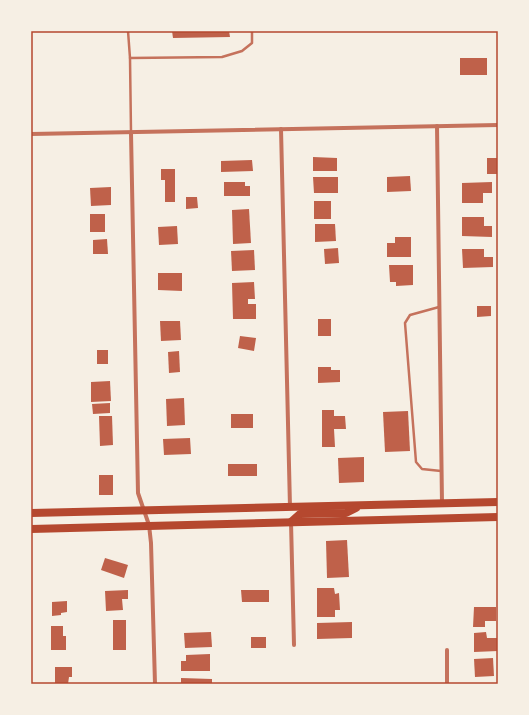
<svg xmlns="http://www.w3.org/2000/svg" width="529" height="715" viewBox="0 0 529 715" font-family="Karla,sans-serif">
  <rect width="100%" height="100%" fill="#f6efe4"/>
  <!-- building -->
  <g fill="#bf614a">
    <path d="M172,31h57l1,6 -57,1z"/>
    <rect x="460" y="58" width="27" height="17"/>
    <path d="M313,157l24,1v13h-24z"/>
    <rect x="487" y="158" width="11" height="16"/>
    <path d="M252,160l1,11 -32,1v-11z"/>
    <path d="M161,169h14v33h-10v-22h-4z"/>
    <path d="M410,176l1,15 -24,1v-15z"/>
    <path d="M313,177h25v16h-24z"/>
    <path d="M224,182h21v4h5v10h-26z"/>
    <path d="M492,182v11h-9v10h-21v-20z"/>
    <path d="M111,187v18l-20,1 -1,-18z"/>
    <path d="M186,197h11l1,11 -12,1z"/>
    <rect x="314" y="201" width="17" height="18"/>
    <path d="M249,209l2,34 -18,1 -1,-34z"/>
    <rect x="90" y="214" width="15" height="18"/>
    <path d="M462,217h22v9h8v11l-30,-1z"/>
    <path d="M315,224h20l1,17 -21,1z"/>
    <path d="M177,226l1,18 -19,1 -1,-18z"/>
    <path d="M395,237h16v20h-24v-14h8z"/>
    <path d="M107,239l1,15h-15v-14z"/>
    <path d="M338,248l1,15 -14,1 -1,-15z"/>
    <path d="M462,249h22v8h9v10l-30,1z"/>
    <path d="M254,250l1,20 -23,1 -1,-20z"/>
    <path d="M389,265h24v20l-17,1v-4h-6z"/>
    <path d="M158,273h24v18l-24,-1z"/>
    <path d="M254,282l1,17h-7v5h8v15h-23l-1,-36z"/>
    <path d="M477,306h14v10l-14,1z"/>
    <rect x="318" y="319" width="13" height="17"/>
    <path d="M160,321h20l1,19 -20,1z"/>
    <path d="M240,336l16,2 -2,13 -16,-3z"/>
    <rect x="97" y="350" width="11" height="14"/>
    <path d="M179,351l1,21 -11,1 -1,-21z"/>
    <path d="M318,367h13v3h9v12l-22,1z"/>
    <path d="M110,381l1,20 -20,1v-20z"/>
    <path d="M184,398l1,27 -18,1 -1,-27z"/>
    <path d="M110,403v10l-17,1 -1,-10z"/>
    <path d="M322,410h12v6h11l1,13h-12l1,18h-13z"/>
    <path d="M408,411l2,40 -25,1 -2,-40z"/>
    <rect x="231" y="414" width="22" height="14"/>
    <path d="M99,416h13l1,29 -13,1z"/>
    <path d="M190,438l1,16 -27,1 -1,-16z"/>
    <path d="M364,457v25l-25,1 -1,-25z"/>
    <rect x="228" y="464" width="29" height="12"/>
    <rect x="99" y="475" width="14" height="20"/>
    <path d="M347,540l2,37 -22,1 -1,-37z"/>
    <path d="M105,558l23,7 -4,13 -23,-8z"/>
    <path d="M317,588h17l1,6 4,-1 1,17h-5v7h-18z"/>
    <path d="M128,590v9h-6l1,11 -17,1 -1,-20z"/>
    <path d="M241,590h28v12h-27z"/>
    <path d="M67,601v11l-6,1v2l-9,1v-14z"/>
    <path d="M474,607h22v14h-11v6h-12z"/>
    <rect x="113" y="620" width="13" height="30"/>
    <path d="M352,622v16l-35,1v-16z"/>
    <path d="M51,626h12v10h3v14h-15z"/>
    <path d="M211,632l1,15 -27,1 -1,-15z"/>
    <path d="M486,632l1,6h11v13l-24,1v-19z"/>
    <rect x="251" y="637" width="15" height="11"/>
    <path d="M210,654v17h-29v-10h5v-6z"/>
    <path d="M493,658l1,18 -19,1 -1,-18z"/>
    <path d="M55,667h17v10h-3l-1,7h-13z"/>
    <path d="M181,678l31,1v5h-31z"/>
  </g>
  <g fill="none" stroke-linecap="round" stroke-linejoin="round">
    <!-- service -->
    <g stroke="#c5725c" stroke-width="2.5">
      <path d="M128,31l2,27 1,74"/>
      <path d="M130,58l92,-1 20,-6 10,-8v-12"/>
      <path d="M439,307l-29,8 -5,8 11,139 6,7 19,2"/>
    </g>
    <!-- minor -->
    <g stroke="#c5725c" stroke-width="4">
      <path d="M437,126l5,377"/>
      <path d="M281,129l9,378"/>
      <path d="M131,133l7,360 11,32 2,18 4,141"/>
      <path d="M31,134l467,-9"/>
      <path d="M291,522l3,123"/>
      <path d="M447,650v34"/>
    </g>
    <!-- primary -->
    <g stroke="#b5482f" stroke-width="8">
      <path d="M31,513l467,-11"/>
      <path d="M291,522l9,-8 46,-1 10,-5"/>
      <path d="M31,529l467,-12"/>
    </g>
  </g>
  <!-- border -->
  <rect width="529" height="715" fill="none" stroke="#f6efe4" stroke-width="64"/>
  <rect x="32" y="32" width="465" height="651" fill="none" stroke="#b5482f" stroke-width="1.5"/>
</svg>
